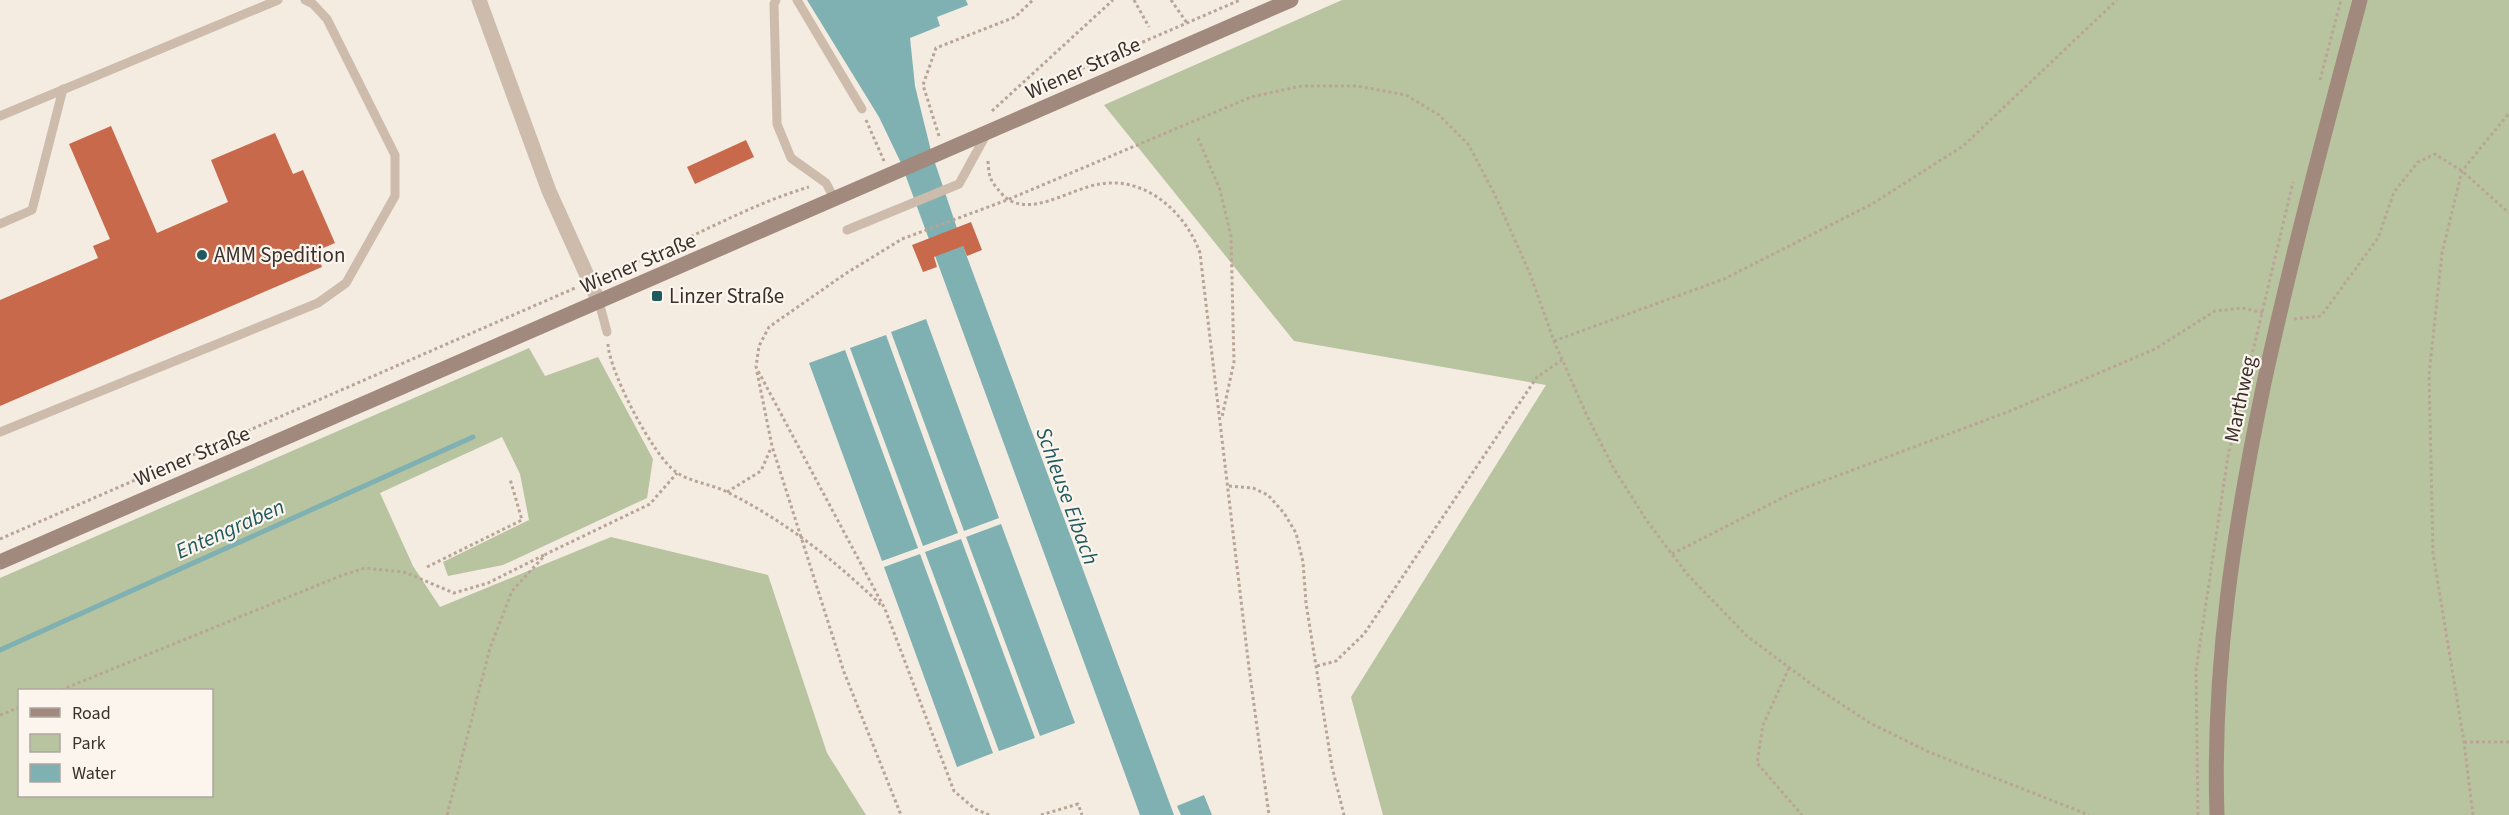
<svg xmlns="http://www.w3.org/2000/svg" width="2509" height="815" viewBox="0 0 2509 815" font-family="'Source Sans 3',sans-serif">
  <rect width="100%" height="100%" fill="#f4ebe1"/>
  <!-- green -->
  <g fill="#b8c4a0" fill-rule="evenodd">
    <path d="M1342,0h1167v815h-1126l-32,-118 195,-312 -252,-44 -190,-236z"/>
    <path d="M529,348l16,28 53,-19 55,102 -6,39 -144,67 -55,11 -5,-14 86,-42 -9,-46 -18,-37 -122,56 33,73 27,41 171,-70 157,38 59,178 39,62h-866v-237zM20,690h192v106h-192z"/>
  </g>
  <!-- water -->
  <g fill="#7fb0b2">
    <path d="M807,0h159l2,5 -31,12 3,9 -30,12 5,48 16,65 32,95 211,569h-34l-239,-652 -22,-46z"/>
    <path d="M926,319l73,199 -35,13 -73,-199z"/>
    <path d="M886,335l72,198 -35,13 -73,-198z"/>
    <path d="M845,350l73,198 -36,13 -73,-198z"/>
    <path d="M1001,524l74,199 -35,13 -74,-199z"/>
    <path d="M961,539l74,199 -36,13 -74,-199z"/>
    <path d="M920,554l73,199 -36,14 -73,-200z"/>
    <path d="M1204,795l8,20h-31l-4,-9z"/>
  </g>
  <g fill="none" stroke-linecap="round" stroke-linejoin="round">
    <!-- stream -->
    <path stroke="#7fb0b2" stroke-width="5" d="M0,650l473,-213"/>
  </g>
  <!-- building -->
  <g fill="#c8694b">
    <path d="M111,126l46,107 71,-31 -17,-42 64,-27 18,41 10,-4 32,73 -19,8 6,16 -322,139v-106l98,-42 -5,-12 17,-7 -41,-95z"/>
    <path d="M746,140l8,17 -59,27 -8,-17z"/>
    <path d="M971,222l11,28 -15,6 -4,-10 -29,11 3,10 -14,5 -11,-27z"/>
  </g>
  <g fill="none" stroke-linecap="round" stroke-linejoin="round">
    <!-- path -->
    <g stroke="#b9a596" stroke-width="3" stroke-dasharray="3 3" stroke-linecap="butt">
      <path d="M1134,0l15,27"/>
      <path d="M1171,0l16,23"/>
      <path d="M2320,80l21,-80"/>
      <path d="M1028,95l27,-15 185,-80"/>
      <path d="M992,111l121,-111"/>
      <path d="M866,120l18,41"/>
      <path d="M939,136l-16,-51 13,-37 79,-31 18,-17"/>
      <path d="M1198,138l22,52 11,46 3,126 -12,55"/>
      <path d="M988,161c1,17 2,19 13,32 25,29 69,-5 99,-9 46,-8 86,29 100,69l49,415 20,147"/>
      <path d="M603,275c70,-25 135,-67 206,-88"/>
      <path d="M2294,319l27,-3 57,-78 16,-46 24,-30 17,-8 27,17 47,42"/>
      <path d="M1554,341l170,-62 148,-75 91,-58 154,-146"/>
      <path d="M608,344c1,27 45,112 68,128 14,10 35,12 51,20 58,29 109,69 155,114"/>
      <path d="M757,372l15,74 72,226 57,143"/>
      <path d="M1229,486l24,2 15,7 16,18 12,20 7,29 3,41 26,164 12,48"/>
      <path d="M727,492l34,-21 10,-23"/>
      <path d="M0,539l575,-251"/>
      <path d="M1672,554l122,-62 216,-81 145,-62 60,-38 28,-3 21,5"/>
      <path d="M427,567l95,-47 -12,-41"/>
      <path d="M1317,666l19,-5 28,-27 173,-257 25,-17"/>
      <path d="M1789,668l-26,57 -6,38 45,52"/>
      <path d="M61,690l279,-114 25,-8 39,4 50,21 34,-10 58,-29"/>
      <path d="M0,715l20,-8"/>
      <path d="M2464,742h45"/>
      <path d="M447,815l43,-167 22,-57 34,-37 104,-50 27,-31"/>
      <path d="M989,815l-14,-6 -21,-18 -69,-182 -129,-242 3,-21 10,-19 76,-53 57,-35 105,-39 244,-103 50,-11h56l49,9 33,20 29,29 26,49 36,81 24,67 34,77 26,51 33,52 40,53 60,62 67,50 56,37 59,29 160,63"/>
      <path d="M1041,815l37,-11 4,11"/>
      <path d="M2198,815l-2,-145 32,-214 65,-274"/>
      <path d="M2473,815l-9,-73 -31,-189 -4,-178 13,-122 20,-82 47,-58"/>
    </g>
    <!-- service -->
    <g stroke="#cdbbac" stroke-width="9">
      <path d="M776,0l-2,4 3,120 14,34 35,25 9,17"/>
      <path d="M797,0l65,109"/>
      <path d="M0,116l278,-116"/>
      <path d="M0,224l32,-14 31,-121"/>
      <path d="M847,230l112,-46 28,-51"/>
      <path d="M599,302l8,30"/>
      <path d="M0,432l318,-129 28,-20 49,-87v-41l-68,-136 -14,-15 -8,-4"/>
    </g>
    <!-- minor -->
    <path stroke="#cdbbac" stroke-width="15" d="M479,0l70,191 50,111"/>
    <!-- secondary -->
    <g stroke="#a18a7d" stroke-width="15">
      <path d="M0,562l1291,-562"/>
      <path d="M2217,815c-5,-148 17,-287 47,-432 28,-129 62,-256 96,-383"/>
    </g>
  </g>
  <!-- markers -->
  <g fill="#1f5a5e" stroke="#fbf5ee" stroke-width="2">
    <circle cx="202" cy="255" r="6"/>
    <rect x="651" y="290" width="12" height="12" rx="3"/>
  </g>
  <g text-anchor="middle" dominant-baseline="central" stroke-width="4.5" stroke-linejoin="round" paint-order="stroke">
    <!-- street labels -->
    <g font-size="21" fill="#3b302b" stroke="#fbf5ee">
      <text transform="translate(1083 68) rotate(-24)">Wiener Straße</text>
      <text transform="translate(638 263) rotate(-23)">Wiener Straße</text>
      <text transform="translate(2240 399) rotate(-78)">Marthweg</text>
      <text transform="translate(192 456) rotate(-23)">Wiener Straße</text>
    </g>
    <!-- poi labels -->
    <g font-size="21" fill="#3b302b" stroke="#fbf5ee" text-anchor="start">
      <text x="214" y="255">AMM Spedition</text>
      <text x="669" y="296">Linzer Straße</text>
    </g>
    <!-- water labels -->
    <g font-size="22" font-style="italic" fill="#1f5a5e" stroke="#fbf5ee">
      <text transform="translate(1067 496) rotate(70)">Schleuse Eibach</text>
      <text transform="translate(230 529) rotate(-24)">Entengraben</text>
    </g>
  </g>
  <!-- legend -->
  <rect x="18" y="689" width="195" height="108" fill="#fbf5ee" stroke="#aea6a0" stroke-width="1.5"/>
  <rect x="30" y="708" width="30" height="9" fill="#a18a7d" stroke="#aea6a0" stroke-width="1.5"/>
  <text x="72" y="719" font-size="18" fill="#3b302b">Road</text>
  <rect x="30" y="734" width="30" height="18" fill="#b8c4a0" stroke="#aea6a0" stroke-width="1.5"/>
  <text x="72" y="749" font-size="18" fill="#3b302b">Park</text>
  <rect x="30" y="764" width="30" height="18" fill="#7fb0b2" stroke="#aea6a0" stroke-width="1.5"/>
  <text x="72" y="779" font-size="18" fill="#3b302b">Water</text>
</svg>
